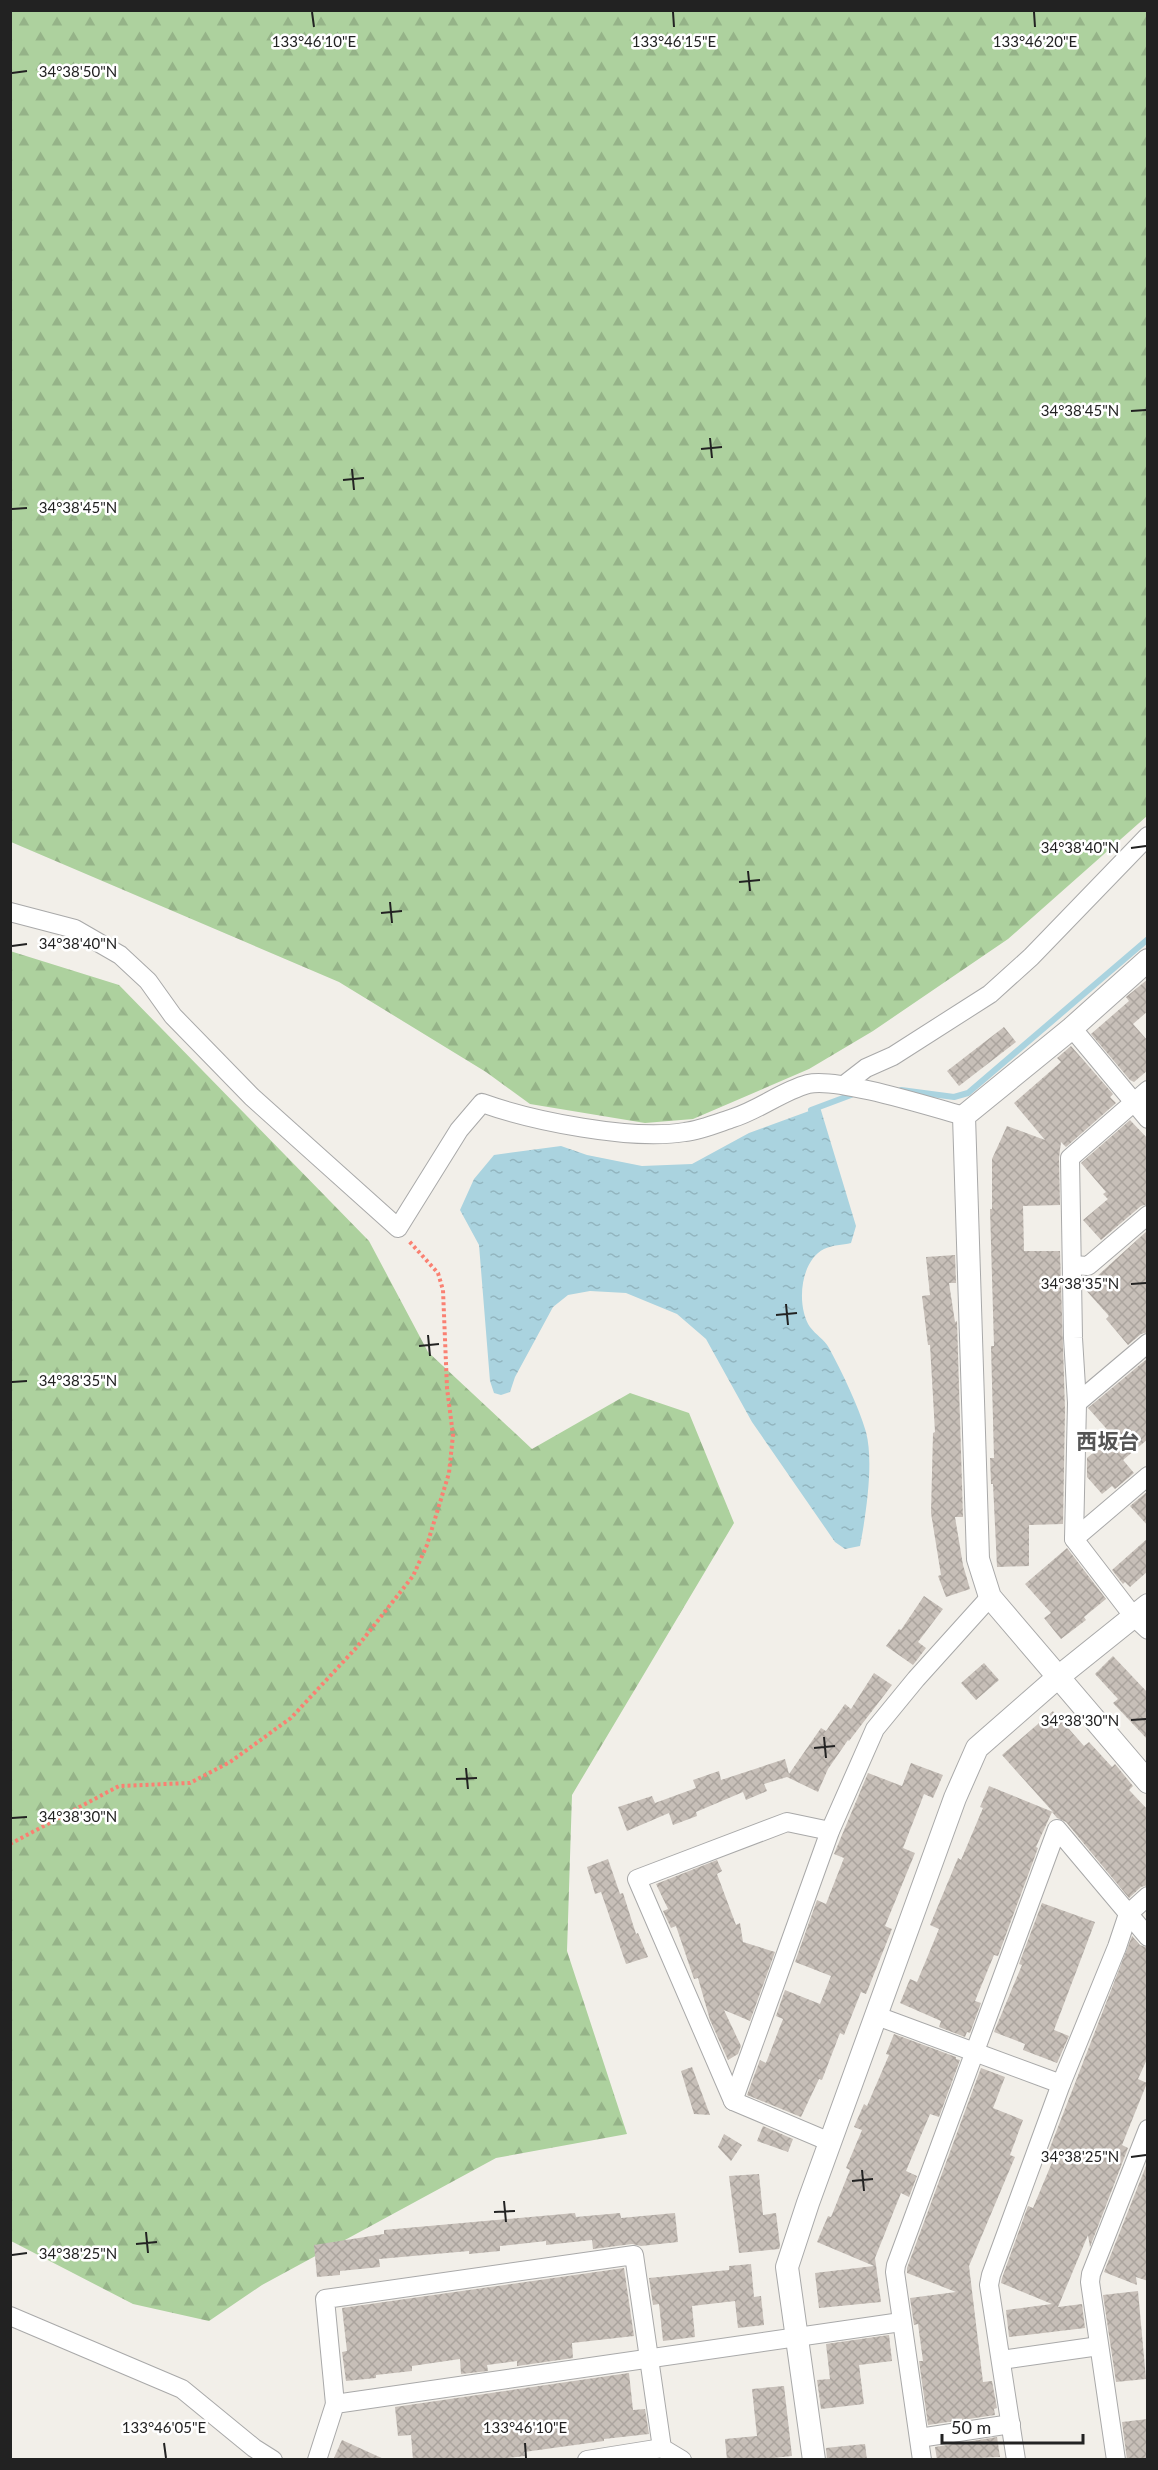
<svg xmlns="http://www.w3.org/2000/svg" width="1158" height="2470" viewBox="0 0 1158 2470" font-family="Lato,'Noto Sans JP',sans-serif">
  <defs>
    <pattern id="forest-firs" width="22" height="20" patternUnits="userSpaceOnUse" patternTransform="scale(1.5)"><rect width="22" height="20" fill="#add19e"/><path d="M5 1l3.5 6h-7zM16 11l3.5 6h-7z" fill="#95b388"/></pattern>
    <pattern id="water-ripples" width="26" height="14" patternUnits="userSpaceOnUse" patternTransform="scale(1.5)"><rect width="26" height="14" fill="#aad3df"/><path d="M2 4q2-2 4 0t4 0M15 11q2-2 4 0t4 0" fill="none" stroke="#92b5bf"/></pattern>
    <pattern id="building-cross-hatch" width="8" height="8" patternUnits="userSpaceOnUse" patternTransform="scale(1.5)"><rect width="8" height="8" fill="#c7bfb8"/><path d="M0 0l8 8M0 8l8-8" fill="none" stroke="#aba49e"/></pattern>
  </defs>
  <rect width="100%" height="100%" fill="#f2efe9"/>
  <!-- forest -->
  <g fill="url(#forest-firs)">
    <path d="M11,10l1136,1v805l-139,123 -135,92 -64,38 -116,50 -48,4 -115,-19 -44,-32 -147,-90 -328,-140z"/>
    <path d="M10,951l109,34 250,256 59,111 104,97 98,-56 59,20 45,110 -162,272 -5,156 60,183 -131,24 -234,127 -53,36 -76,-17 -122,-63z"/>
  </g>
  <!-- water -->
  <path fill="url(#water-ripples)" d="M820,1107l36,119 -5,17c-8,2 -19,2 -27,6 -24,12 -28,57 -14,78 6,8 14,12 19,21 13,24 29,57 37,84 8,30 0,83 -6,114l-15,3 -10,-7 -83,-120 -46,-83 -29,-25 -51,-21 -36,-2 -22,4 -15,12 -38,70 -5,15 -9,3 -7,-2 -4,-12 -11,-136 -19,-35 14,-31 20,-24 67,-9 26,9 55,11 50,-2 57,-31z"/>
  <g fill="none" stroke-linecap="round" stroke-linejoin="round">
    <!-- stream -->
    <g stroke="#aad3df" stroke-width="6">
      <path d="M901,1090l53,7 14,-4 180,-154"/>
      <path d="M811,1110l40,-15"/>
    </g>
  </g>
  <!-- building -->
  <g fill="url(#building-cross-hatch)">
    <path d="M1148,979v32l-15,13 15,17v29l-14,12 -4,-2 -39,-46 38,-33 -3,-4z"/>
    <path d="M1004,1027l12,15 -57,44 -12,-15z"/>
    <path d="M1071,1046l42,48 -3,3 6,6 -50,44 -5,-5 -2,16 1,47 -37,1 1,45h36l5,159 -2,114 -34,1v41l-32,1 -4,-83h-2l-1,-26h4l-3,-112h3l-4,-137h2v-50l15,-33 38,14 -31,-37 47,-41 -4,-4z"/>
    <path d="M1130,1120l18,19v65l-7,2 -40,34 -18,-20 25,-21 -5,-5 3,-2 -25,-29z"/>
    <path d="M1148,1230v102l-7,2 -13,11 -22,-26 3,-3 -25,-28z"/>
    <path d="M955,1255l1,28h-7l6,39 2,-1 6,196h-8l8,48 7,24 -24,8 -8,-21 3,-1 -10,-62 2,-80 2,-1 -5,-87h-2l-6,-49 8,-1 -4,-38z"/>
    <path d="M1148,1358v81l-25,21 11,13 -19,16 -3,-3 -10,8 -15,-17v-19l26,-22 -25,-28z"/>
    <path d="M1148,1491v35l-18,-20z"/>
    <path d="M1148,1538v33l-18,16 -5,-5 -2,2 -11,-14z"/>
    <path d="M1067,1548l39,51 -22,18 2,3 -25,19 -17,-21 7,-5 -26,-29z"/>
    <path d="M924,1596l19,13 -25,33 8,6 -13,17 -27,-19 13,-17 2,1z"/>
    <path d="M1113,1656l35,37v47l-35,-37 5,-4 -23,-25z"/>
    <path d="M984,1663l15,17 -23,20 -15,-17z"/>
    <path d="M874,1673l18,12 -43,56 -1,-1 -20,29 -10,23 -31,-15 -23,7 3,7 -21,9 -3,-8 -47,20 1,4 -24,9 -4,-12 -42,18 -9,-24 34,-11 3,7 41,-15 -3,-8 26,-9 2,9 64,-21 4,15 32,-46 5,3 19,-27 6,5z"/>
    <path d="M1053,1711l31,35 5,-4 23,25 3,-3 18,22 -4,4 19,20v75l-7,2 -12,11 -63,-76 -9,-4 -5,-6 -16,35 2,1 -40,108 -4,-1 -19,46 6,2 -11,30 -3,-1 -2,5 -26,-10 2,-6 -41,-18 10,-24 7,3 22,-53 -9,-4 28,-67 3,2 22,-52 -3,-1 9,-21 64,26 -51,-57z"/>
    <path d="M911,1763l32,12 -10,23 -9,-4 -21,54 12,5 -30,73 7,3 -26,65 -5,-2 -17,43 -4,-2 -18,47 -3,-1 -18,38 -54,-22 13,-35 6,3 17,-44 -7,-3 9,-26 35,14 11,-28 -36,-14 22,-62 9,4 18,-46 -10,-4 34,-81 34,13z"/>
    <path d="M608,1859l12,35 3,-1 13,41 2,-1 10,24 -22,7 -25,-72 -6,2 -8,-27z"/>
    <path d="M717,1860l5,11 -5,3 19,51 4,-2 3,19 32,10 -25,69 -26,-11 17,36 -3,8 -10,6 -18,-40 -12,-42 -4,1 -18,-53 -5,2 -8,-17 5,-2 -12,-25z"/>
    <path d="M1042,1903l53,19 -41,108 15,6 -12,27 -34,-13 2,-6 -31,-12 28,-67 -3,-1z"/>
    <path d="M1132,1936l8,9 8,3v109l-10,22 9,4 -25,62 6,3 -38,99 -2,-12 -30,72 24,-3 3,24 -76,9 -3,-27 46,-6 -51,-21 1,-5 26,-72 5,2 20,-48 -7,-2z"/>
    <path d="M894,2034l62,23v2l4,1 -21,57 -9,-3 -24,57 11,5 -8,21 -8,-4 -26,65 6,44 -62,6 -4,-35 59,-7 -57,-24 11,-26 3,1 19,-47 -4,-2 16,-38 -8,-3 10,-23 3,2 22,-51 -3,-1z"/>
    <path d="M692,2067l18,48 -16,-1 -13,-43z"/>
    <path d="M981,2068l24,9 -12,31 30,12 -13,35 5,2 -46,109 14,116 9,-1 5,27 -3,1 1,6 -67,10 -9,-64h4l-5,-37 -4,1 -4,-27 46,-6 -49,-19v-5z"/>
    <path d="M763,2126l30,13 -5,13 -31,-11z"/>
    <path d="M724,2134l18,11 -11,16 -13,-14z"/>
    <path d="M1148,2161v120l-12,-4 1,8 -33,-13z"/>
    <path d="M759,2174l4,41 13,-2 4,33 -1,3 -40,4 -10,-77z"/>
    <path d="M575,2213l1,4 44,-4 1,5 54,-5 3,29 -37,4 -9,-2 -39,5 -1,-9 -46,5v-4l-46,5v5l-31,3v-3l-90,8 1,8 -40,4v4l-23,2 -3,-32 70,-11v-4z"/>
    <path d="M751,2264l3,33 7,-1 3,29 -26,3 -3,-27 -43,5 3,31 -32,4 -4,-37 -6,1 -4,-27 80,-8v-4z"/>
    <path d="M624,2268l10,68 -62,7 1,15 -56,8v-5l-30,4 1,6 -27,3 -1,-15 -48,7v5l-36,4v3l-30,3 -4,-29 5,-1 -5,-43z"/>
    <path d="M1138,2291l8,88 -30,3 -13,-87z"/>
    <path d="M889,2335l3,26 -33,4 5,39 -43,5 -4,-29 13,-1 -4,-35z"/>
    <path d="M629,2373l4,37 12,-1 4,25 -45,5v2l-80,11 1,4 -34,4h-78l-2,-25 -13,1 -3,-29z"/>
    <path d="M784,2386l8,70 -36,4h-29l-2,-21 32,-3 -5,-47z"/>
    <path d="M1148,2419v41h-21l-5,-38z"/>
    <path d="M997,2437l3,20 -63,3 -2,-13z"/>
    <path d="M342,2440l44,20h-53z"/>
    <path d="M865,2444l2,16h-40l-1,-12z"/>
  </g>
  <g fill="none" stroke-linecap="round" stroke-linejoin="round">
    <!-- minor casing -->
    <g stroke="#a9a9a9" stroke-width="20">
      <g id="minor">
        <path d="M10,912l65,17 45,26 28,26 25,35 79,81 146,131 61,-98 23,-27c51,18 149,38 203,29 16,-2 33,-9 48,-14 26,-8 49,-27 75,-34 29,-7 123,23 156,32"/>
        <path d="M1072,1028l76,91"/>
        <path d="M844,1085l22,-17 27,-12 97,-62 41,-37 117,-121"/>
        <path d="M1148,1090l-78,68 3,180 4,65 -3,136 60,78 14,13"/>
        <path d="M1072,1265l16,1 60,-51"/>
        <path d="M1077,1403l71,-60"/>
        <path d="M1074,1539l74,-63"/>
        <path d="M830,1831l-43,-9 -150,57 96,222 97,41"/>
        <path d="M877,2016l184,68"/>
        <path d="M733,2101l97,-270 45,-102 41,-50 74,-82"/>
        <path d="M10,2316l172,73 72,59 19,12"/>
        <path d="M1001,2360l98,-14"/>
        <path d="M335,2404l-10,-105 309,-44 28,193 20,12"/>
        <path d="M919,2438l92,-14"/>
        <path d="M317,2460l18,-56 566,-82"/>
        <path d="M587,2460l75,-12"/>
        <path d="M922,2460l-27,-188 1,-7 161,-436 91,108"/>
        <path d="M1016,2460l-27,-175 2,-10 70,-191 56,-137 11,-33 20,-18"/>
        <path d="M1116,2460l-26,-178 1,-8 57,-145"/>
      </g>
    </g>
    <!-- tertiary casing -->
    <g stroke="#a9a9a9" stroke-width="24">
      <g id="tertiary">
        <path d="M1148,960l-76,68 -108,88 14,443 12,38 158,185"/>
        <path d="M814,2460l-27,-193 21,-64 147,-405 22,-50 80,-70 91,-73"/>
      </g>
    </g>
    <!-- path -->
    <path stroke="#fa8072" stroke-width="4" stroke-dasharray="3 3" stroke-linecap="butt" d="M10,1844l109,-58 71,-3 40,-21 61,-44 66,-71 56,-71 14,-31 22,-72 4,-38 -6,-47 -4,-98 -5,-17 -30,-33"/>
    <!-- minor -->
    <use href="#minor" stroke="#fff" stroke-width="18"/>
    <!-- tertiary -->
    <use href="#tertiary" stroke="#fff" stroke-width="22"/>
  </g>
  <!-- ticks -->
  <path fill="none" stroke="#222" stroke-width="2" d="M312,12l2,15M673,12l1,15M1034,12l1,15M12,73l15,-2M1131,411l15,-1M710,438l2,20M701,449l21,-2M352,469l2,21M343,480l21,-2M12,509l15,-1M1131,848l15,-2M748,871l2,20M739,882l21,-2M390,902l2,21M381,913l21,-2M12,946l15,-2M1131,1284l15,-1M786,1304l2,21M776,1315l21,-2M428,1335l2,21M419,1346l20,-2M12,1382l15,-1M1131,1720l15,-1M824,1737l2,21M814,1748l21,-2M466,1768l2,21M456,1779l21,-1M12,1818l15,-1M1131,2157l15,-2M862,2170l2,21M852,2181l21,-2M504,2201l2,21M494,2212l21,-1M146,2232l2,21M136,2244l21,-2M12,2255l15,-2M164,2443l2,15M525,2443l1,15"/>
  <g text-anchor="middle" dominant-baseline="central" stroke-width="5" stroke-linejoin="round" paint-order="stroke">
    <!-- quarter labels -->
    <g font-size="21" font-weight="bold" fill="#555" stroke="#fff">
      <text x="1108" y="1440">西坂台</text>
    </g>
  </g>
  <g font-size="15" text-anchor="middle" fill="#222" stroke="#fff" stroke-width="5" stroke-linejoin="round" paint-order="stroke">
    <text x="314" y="47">133°46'10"E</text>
    <text x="674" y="47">133°46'15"E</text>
    <text x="1035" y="47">133°46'20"E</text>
    <text x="78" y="77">34°38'50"N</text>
    <text x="1080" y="416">34°38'45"N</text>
    <text x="78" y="513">34°38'45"N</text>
    <text x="1080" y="853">34°38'40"N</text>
    <text x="78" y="949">34°38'40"N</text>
    <text x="1080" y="1289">34°38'35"N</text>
    <text x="78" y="1386">34°38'35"N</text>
    <text x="1080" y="1726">34°38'30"N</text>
    <text x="78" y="1822">34°38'30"N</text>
    <text x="1080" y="2162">34°38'25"N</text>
    <text x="78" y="2259">34°38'25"N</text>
    <text x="164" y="2433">133°46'05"E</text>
    <text x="525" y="2433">133°46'10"E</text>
  </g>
  <!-- border -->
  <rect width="1158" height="2470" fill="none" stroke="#222222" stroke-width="24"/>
  <!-- scale -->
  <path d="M942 2434v9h141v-9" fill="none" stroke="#222222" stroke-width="3"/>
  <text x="951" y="2434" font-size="18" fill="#222222" stroke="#ffffff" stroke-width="4.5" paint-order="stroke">50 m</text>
</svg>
